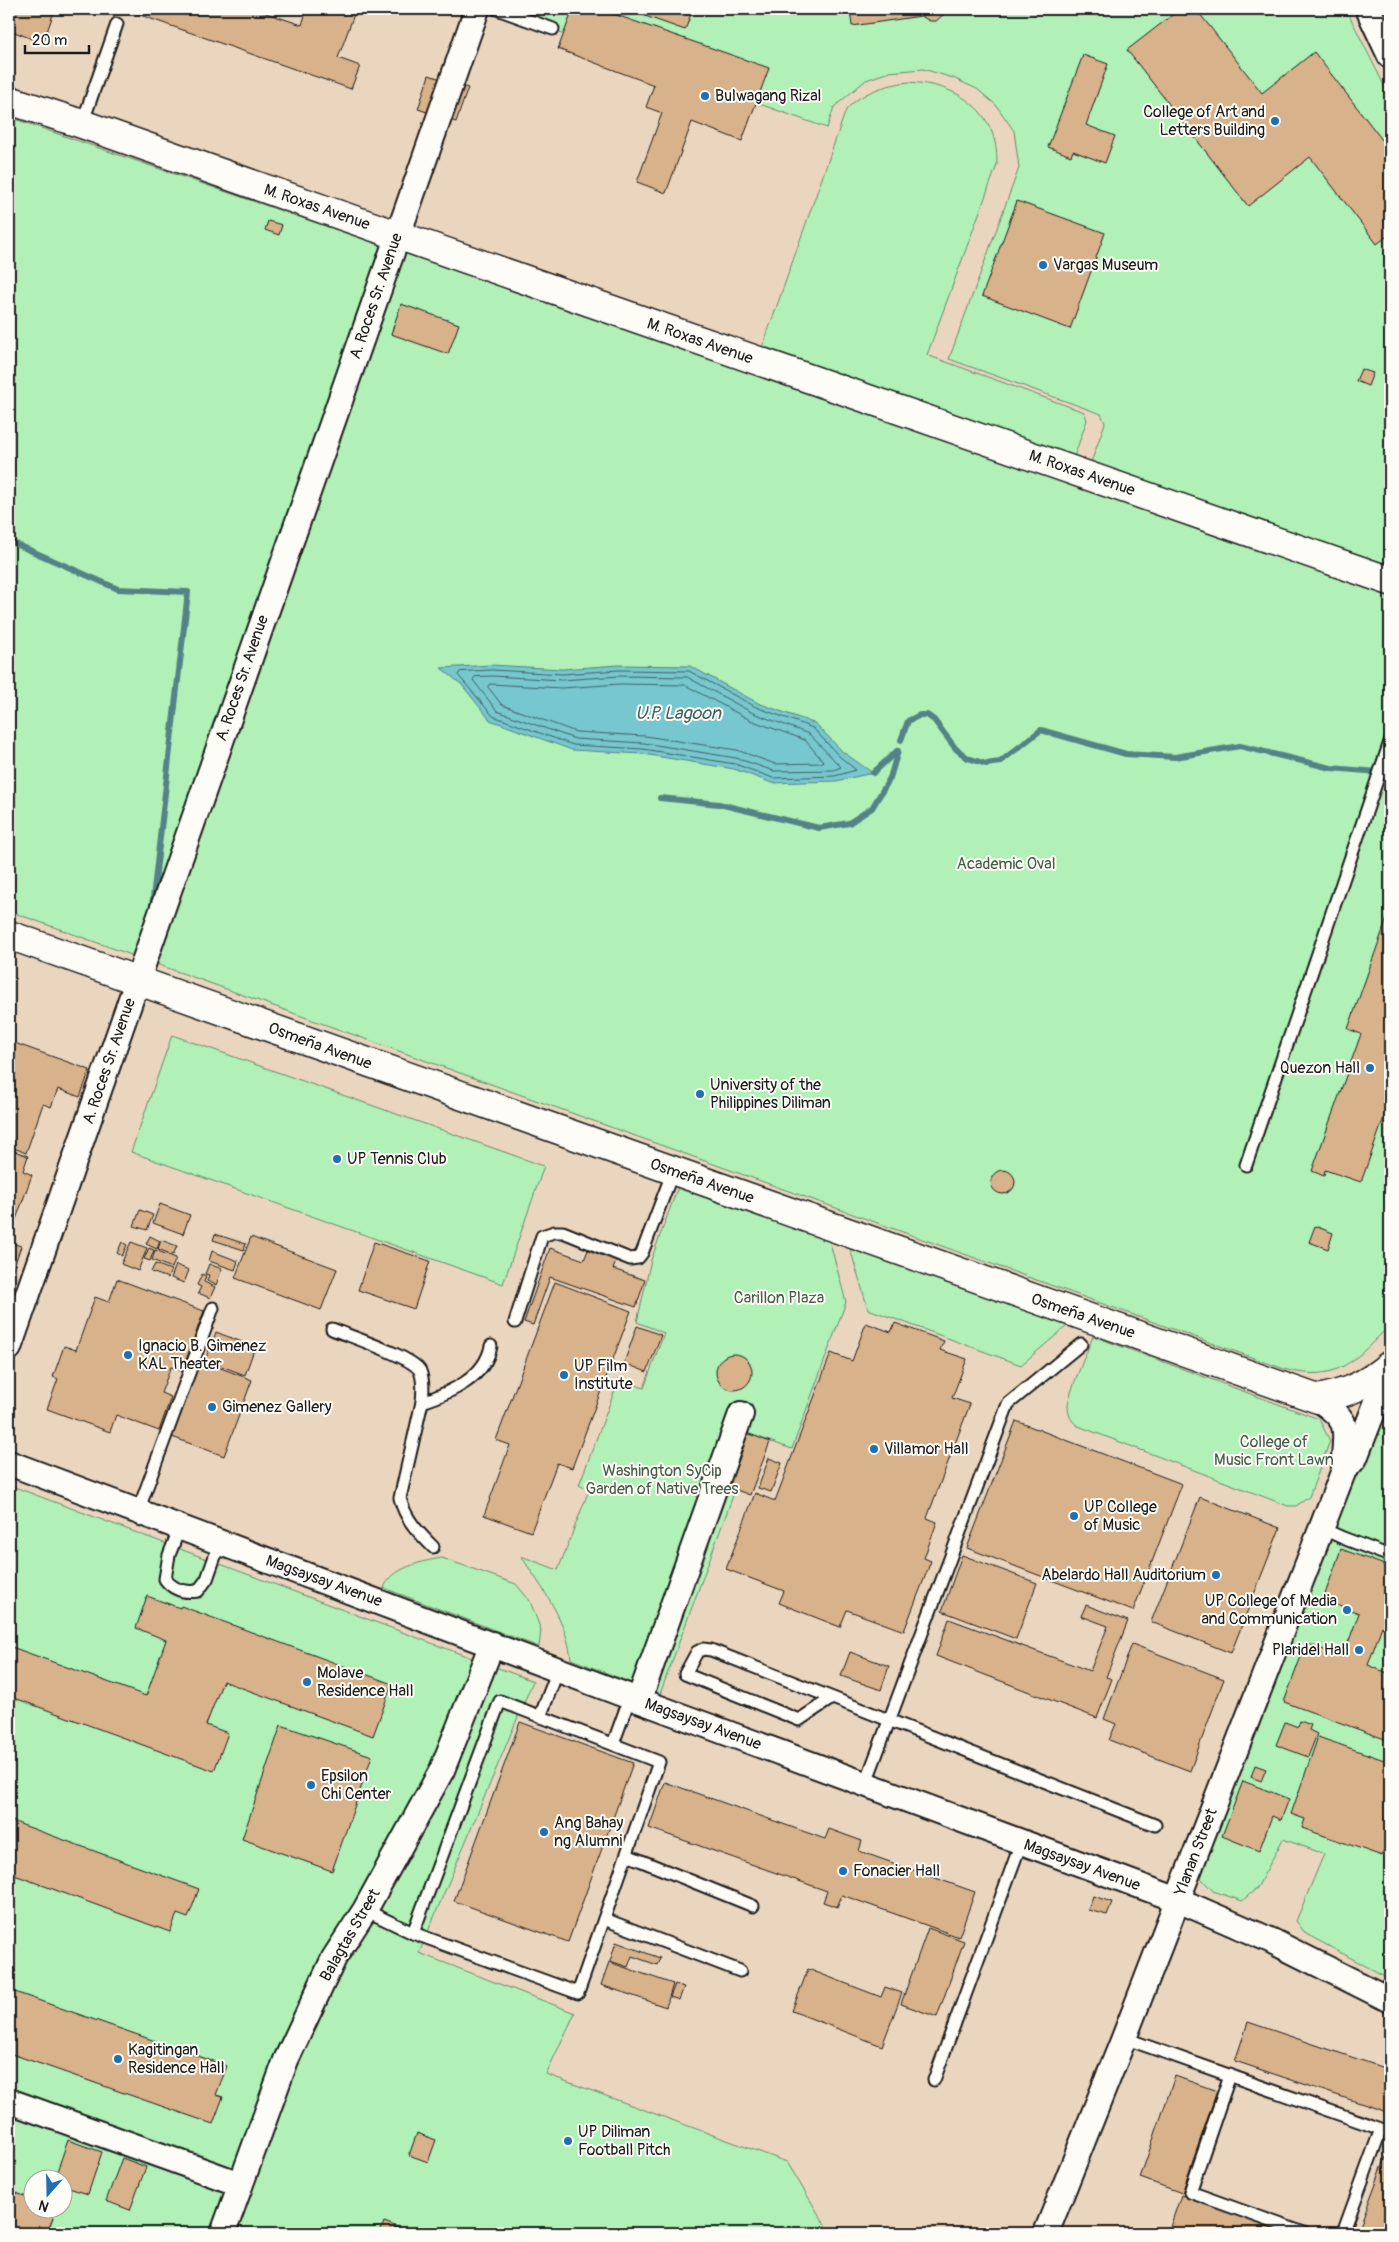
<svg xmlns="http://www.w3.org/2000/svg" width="1399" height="2242" viewBox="0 0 1399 2242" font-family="Pangolin,sans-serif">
  <rect width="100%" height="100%" fill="#f2e6d6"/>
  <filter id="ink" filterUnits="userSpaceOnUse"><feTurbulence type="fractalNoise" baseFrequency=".02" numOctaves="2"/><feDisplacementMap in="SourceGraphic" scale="10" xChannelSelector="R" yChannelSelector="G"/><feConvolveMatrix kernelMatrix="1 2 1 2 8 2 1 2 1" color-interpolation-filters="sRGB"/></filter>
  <g filter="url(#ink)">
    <!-- built -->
    <path fill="#ead6bf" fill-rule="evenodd" d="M9,9h1381v2224h-1381zM32,2180h30v30h-30z"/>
    <!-- green -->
    <g fill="#b1f0b7" stroke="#66866a" fill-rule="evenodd">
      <path d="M492,9h854l44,88v480l-302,-106 17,-48 -4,-9 -152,-55 70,-191 -5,-37 -18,-26 -19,-16 -24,-11 -30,-9 -34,3 -23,8 -32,27 -7,21z"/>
      <path d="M908,82c50,2 91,29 89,83l-70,190 157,57 3,8 -13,37 -312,-109 84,-238c15,-18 40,-25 62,-28z"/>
      <path d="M9,117l1381,476v732c-35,35 -52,59 -106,44l-1275,-458z"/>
      <path d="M172,1035l372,131 -41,118 -372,-132z"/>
      <path d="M679,1184l150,55 17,63 -54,147 -37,-13 -95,258 -89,-35c-4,-39 -29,-71 -50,-103l37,14 31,-80 -10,-5 40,-106 25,9 20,-55 -27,-11 14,-62z"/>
      <path d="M849,1245l218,81 -46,39 -153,-56z"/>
      <path d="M1093,1336l226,83 11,22 -21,56 -13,9h-8l-210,-80c-7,-5 -10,-11 -10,-20 0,-12 20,-56 25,-70z"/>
      <path d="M1390,1388v591l-84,-45 -10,-13 28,-67 -41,-15 -26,49 -15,13 -29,-10 -12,-13 29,-84z"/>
      <path d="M9,1485l524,196 -114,272 156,60 -29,61 241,88 43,71h-821zM32,2180h30v30h-30z"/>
      <path d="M442,1558l74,26 14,17 11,29 -2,17 -155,-59c7,-20 38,-27 58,-30z"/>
    </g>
    <!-- water -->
    <path fill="#76c7ce" stroke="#528387" d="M491,665l71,4 57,-4 71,1 68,37 58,21 27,28 30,21 -37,8 -64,2 -38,-14 -91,-15 -71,-4 -82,-30 -28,-35 -21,-17z"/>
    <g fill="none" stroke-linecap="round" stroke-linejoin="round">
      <!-- shore -->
      <g stroke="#406063" stroke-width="1">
        <path d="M492,670l70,4 57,-4 70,1 67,36 57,21 26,28 17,14 -21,6 -62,2 -38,-14 -92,-15 -70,-4 -80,-29 -35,-41 2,-3z"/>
        <path d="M492,676l70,4 57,-4 68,1 66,36 56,21 32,33 -7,3 -60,1 -38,-13 -92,-15 -69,-4 -78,-28 -24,-31 2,-3z"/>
        <path d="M490,684l72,4 58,-4 65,1 65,35 55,20 18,21 -2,2 -46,1 -38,-14 -92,-14 -69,-4 -74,-27 -14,-18z"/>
      </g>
      <!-- stream -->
      <g stroke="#528387" stroke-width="6">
        <path d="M9,541l109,48 70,3 -36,315"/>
        <path d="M901,740l7,-19 12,-6h7l7,5 22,29 12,9 18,6 14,-2 41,-32 85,24 49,3 65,-11 91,22 59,5"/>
        <path d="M873,773l24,-22"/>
        <path d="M660,798l59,6 100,24 30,-5 23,-15 18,-30 8,-27"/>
      </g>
    </g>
    <!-- building -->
    <g fill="#d8b28a" stroke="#1c1c1c">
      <path d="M9,9h46l-12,34 -34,-13z"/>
      <path d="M123,9h131l48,16 5,-16h49l-18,49 22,8 -9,23z"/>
      <path d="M573,9h26l170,59 -27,73 -50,-19 -26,71 -29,-11 25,-69 -16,-6 8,-22 -96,-36z"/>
      <path d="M625,9h68l-8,21z"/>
      <path d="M850,9h122l-27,4 -9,8h-6l-9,-5 -69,10z"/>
      <path d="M1180,9h16l66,84 52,-41 76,98v84l-13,10 -67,-87 -62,49 -121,-156z"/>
      <path d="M1083,55l25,9 -22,61 29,11 -10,27 -32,-12 -2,5 -23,-9z"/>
      <path d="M429,75l39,13 -12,34 -38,-13z"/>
      <path d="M1017,201l88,32 -35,96 -88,-33z"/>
      <path d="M268,221l14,4 -3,10 -14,-5z"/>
      <path d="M401,304l58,20 -11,30 -57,-20z"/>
      <path d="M1361,369l12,4 -5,13 -12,-5z"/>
      <path d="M1390,910v191l-29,81 -36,-12 -1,6 -12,-5 49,-137 -13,-5z"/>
      <path d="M9,1041l81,29 -10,27 -22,-8 -7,18 -8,-3 -17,49 -17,-7z"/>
      <path d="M9,1149l19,7 -5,15 9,4 -23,64z"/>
      <circle cx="1003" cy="1182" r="12"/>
      <path d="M160,1204l30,11 -7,19 -30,-11z"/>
      <path d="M140,1210l13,5 -6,15 -13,-4z"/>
      <path d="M1315,1226l18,7 -5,16 -19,-7z"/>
      <path d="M215,1234l31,10 -2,6 -31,-10z"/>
      <path d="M150,1236l10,5 -3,8 -11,-5z"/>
      <path d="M251,1237l86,32 -16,41 -86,-32z"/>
      <path d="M161,1240l16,6 -4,9 -15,-6z"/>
      <path d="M9,1242l12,4 -12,35z"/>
      <path d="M122,1242l5,3 -5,11 -5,-3z"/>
      <path d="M131,1242l16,6 -9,23 -17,-7z"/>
      <path d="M374,1242l56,19 -16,48 -56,-19z"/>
      <path d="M149,1248l5,2 -4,11 -6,-2z"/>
      <path d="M550,1248l34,12 4,-10 29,10 -4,9 32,11 -9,27 -86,-30 -17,48 -9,-3z"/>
      <path d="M155,1250l21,8 -4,10 -20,-8z"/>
      <path d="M212,1251l26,10 -3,9 -26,-9z"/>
      <path d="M155,1264l16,6 -3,8 -17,-6z"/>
      <path d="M209,1264l13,5 -6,16 -9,-4 2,-6 -4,-1z"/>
      <path d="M176,1265l13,5 -5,13 -13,-5z"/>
      <path d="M202,1274l4,2 -2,6 11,5 -5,11 -12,-5 3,-6 -4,-2z"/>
      <path d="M117,1279l87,32 -22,60 -11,-4 -10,26 10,4 -12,34 -43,-16 -6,17 -63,-23 11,-30 -5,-2 11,-31 12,4 19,-53 14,5z"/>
      <path d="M555,1282l76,29 -59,157 -15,-5 -26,69 -47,-17 26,-70 -14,-5z"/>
      <path d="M866,1323l25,9 4,-9 49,18 -4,9 27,9 -15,39 18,6 -43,114 10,4 -13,36 7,3 -27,70 -57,-21 -7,17 -61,-24 5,-12 -58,-22 29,-76 20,8 56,-148 21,8z"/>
      <path d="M637,1326l24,9 -14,37 -23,-9z"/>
      <path d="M216,1332l39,15 -10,28 -40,-15z"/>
      <circle cx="734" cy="1372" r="18"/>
      <path d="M200,1360l52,20 -28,76 -52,-19z"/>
      <path d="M1016,1421l166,63 -49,127 -166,-63z"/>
      <path d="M747,1433l23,9 -20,53 -22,-8z"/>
      <path d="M769,1458l13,5 -11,29 -13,-4z"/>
      <path d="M1200,1497l80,31 -49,125 -80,-31z"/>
      <path d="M1341,1549l49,18v62l-8,-3 -14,39 22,9v67l-106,-39 22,-59 37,14 16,-44 -36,-13z"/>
      <path d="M962,1555l75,28 -21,56 -74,-28z"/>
      <path d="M147,1596l33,12 1,-2 211,78 -19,52 -150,-55 -17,44 22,8 -14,38 -205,-75v-50l137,50 20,-56 -30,-12z"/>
      <path d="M1086,1605l42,16 -22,56 6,2 -15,39 -161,-62 13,-37 141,52 18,-45 -27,-10z"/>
      <path d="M1132,1644l92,35 -34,92 -81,-31 7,-16 -12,-5z"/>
      <path d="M850,1652l39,14 -8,24 -40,-14z"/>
      <path d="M1300,1721l11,4 -2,5 8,4 -9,23 -32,-12 9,-23 13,5z"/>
      <path d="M520,1722l113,41 -65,179 -114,-41z"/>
      <path d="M281,1725l91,31 -40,115 -90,-32z"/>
      <path d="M1318,1737l72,25v70l-8,24 -80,-28 3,-9 -14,-5z"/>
      <path d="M1255,1765l11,4 -5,12 -10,-4z"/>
      <path d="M1243,1781l46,18 -8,21 -9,-4 -13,35 -37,-15z"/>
      <path d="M665,1782l160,57 4,-10 33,12 -3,10 116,41 -16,45 -117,-42 -5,12 -14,-5 4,-11 -178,-63z"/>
      <path d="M9,1820l190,69 -11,29 -11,-4 -7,18 -161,-59z"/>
      <path d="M1093,1896l19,6 -5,13 -19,-5z"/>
      <path d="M928,1928l36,13 -27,76 -36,-13z"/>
      <path d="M616,1942l44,16 -3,7 -25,-9 -4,11 -18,-6z"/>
      <path d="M609,1962l64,22 -7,23 -65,-22z"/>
      <path d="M808,1969l73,28 4,-10 17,6 -20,53 -90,-35z"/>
      <path d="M675,1984l9,3 -5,13 -9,-3z"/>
      <path d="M9,1990l218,76 -11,29 7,2 -10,27 -204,-71z"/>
      <path d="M1248,2022l142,48v43l-155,-52z"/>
      <path d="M1175,2076l42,15 -35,102 -42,-15z"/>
      <path d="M417,2133l19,7 -8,22 -19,-7z"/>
      <path d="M68,2140l34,12 -14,42 -26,-8v-6h-8z"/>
      <path d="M1386,2157l4,1v75h-33z"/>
      <path d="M122,2158l24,9 -16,43 -24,-9z"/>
      <path d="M9,2190l23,9v11h24l-9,23h-29l-9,-3z"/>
      <path d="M1181,2195l108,38h-121z"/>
      <path d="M384,2222l19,7 -2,4h-21z"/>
      <path d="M82,2227l17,6h-20z"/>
    </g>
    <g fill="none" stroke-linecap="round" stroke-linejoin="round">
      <!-- lane casing -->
      <g stroke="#1c1c1c" stroke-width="15">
        <g id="lane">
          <path d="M497,9l56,20"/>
          <path d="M82,124l35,-100"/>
          <path d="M1246,1165l144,-423"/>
          <path d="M515,1322l27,-86 12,-4h9l67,27 8,-1 4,-5 31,-82"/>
          <path d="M332,1329c17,7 81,28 88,42 4,10 3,21 2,31l-22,96c5,21 18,34 33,49"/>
          <path d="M422,1402c28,-9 63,-24 69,-56"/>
          <path d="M138,1511l75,-203"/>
          <path d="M180,1527l-11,28 -4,24c8,11 19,14 33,12l9,-12 13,-37"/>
          <path d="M1321,1528l22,10 47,18"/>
          <path d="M832,1698l-33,22 -114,-46 12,-22 6,-3 8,1 444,175"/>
          <path d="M500,1701l159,61 -81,231 -165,-60z"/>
          <path d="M540,1717l18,-47"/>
          <path d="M613,1744l17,-47"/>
          <path d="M865,1785l143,-381 73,-60"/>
          <path d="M627,1855l126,51"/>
          <path d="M365,1910l48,23"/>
          <path d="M604,1919l136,52"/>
          <path d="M1124,2038l257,91 -38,104"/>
          <path d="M1230,2075l-40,117 114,41"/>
          <path d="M934,2080l87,-237"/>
        </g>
      </g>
      <!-- street casing -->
      <g stroke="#1c1c1c" stroke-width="28">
        <g id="street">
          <path d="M1368,9l22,47"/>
          <path d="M9,1348l468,-1339"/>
          <path d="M9,1463l621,234 548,203 92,40 120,60"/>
          <path d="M1349,1465l6,-7 35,-90"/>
          <path d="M639,1700l102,-286"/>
          <path d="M9,2101l231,83"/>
          <path d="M223,2233l63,-173 48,-102 31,-48 77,-140 50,-126"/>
          <path d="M1046,2233l78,-195 220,-568c-1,-40 12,-45 -26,-71"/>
        </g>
      </g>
      <!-- secondary casing -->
      <g stroke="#1c1c1c" stroke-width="31">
        <g id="secondary">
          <path d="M9,100l73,24 255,90 1053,367"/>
          <path d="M9,935l1309,464c30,-6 48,-14 72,-34"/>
        </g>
      </g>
      <!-- lane -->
      <use href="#lane" stroke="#fdfcf7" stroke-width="11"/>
      <!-- street -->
      <use href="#street" stroke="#fdfcf7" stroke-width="24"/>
      <!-- secondary -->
      <use href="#secondary" stroke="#fdfcf7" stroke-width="28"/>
    </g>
  </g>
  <!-- markers -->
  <g fill="#1f6fb2" stroke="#fdfcf7" stroke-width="2">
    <circle cx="705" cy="96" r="5"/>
    <circle cx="1275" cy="121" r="5"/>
    <circle cx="1043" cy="265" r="5"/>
    <circle cx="1370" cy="1068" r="5"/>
    <circle cx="700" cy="1094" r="5"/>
    <circle cx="337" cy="1159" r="5"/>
    <circle cx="128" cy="1355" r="5"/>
    <circle cx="564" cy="1375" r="5"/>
    <circle cx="212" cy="1407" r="5"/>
    <circle cx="874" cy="1449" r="5"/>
    <circle cx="1074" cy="1516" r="5"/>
    <circle cx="1216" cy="1575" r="5"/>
    <circle cx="1347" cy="1610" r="5"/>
    <circle cx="1359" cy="1650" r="5"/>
    <circle cx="307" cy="1682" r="5"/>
    <circle cx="311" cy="1785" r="5"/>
    <circle cx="544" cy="1832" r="5"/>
    <circle cx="843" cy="1871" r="5"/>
    <circle cx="118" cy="2059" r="5"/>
    <circle cx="568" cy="2141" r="5"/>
  </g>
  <g text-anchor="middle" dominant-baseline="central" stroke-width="4" stroke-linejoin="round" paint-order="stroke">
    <!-- poi labels -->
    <g font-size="16" fill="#1c1c1c" stroke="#fdfcf7" text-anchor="start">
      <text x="715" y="96">Bulwagang Rizal</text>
      <text x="1265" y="112" text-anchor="end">College of Art and<tspan x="1265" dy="18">Letters Building</tspan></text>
      <text x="1053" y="265">Vargas Museum</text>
      <text x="1360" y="1068" text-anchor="end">Quezon Hall</text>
      <text x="710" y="1085">University of the<tspan x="710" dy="18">Philippines Diliman</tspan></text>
      <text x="347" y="1159">UP Tennis Club</text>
      <text x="138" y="1346">Ignacio B. Gimenez<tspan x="138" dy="18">KAL Theater</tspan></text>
      <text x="574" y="1366">UP Film<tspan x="574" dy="18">Institute</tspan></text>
      <text x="222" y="1407">Gimenez Gallery</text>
      <text x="884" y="1449">Villamor Hall</text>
      <text x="1084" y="1507">UP College<tspan x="1084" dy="18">of Music</tspan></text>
      <text x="1206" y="1575" text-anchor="end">Abelardo Hall Auditorium</text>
      <text x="1337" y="1601" text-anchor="end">UP College of Media<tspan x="1337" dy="18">and Communication</tspan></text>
      <text x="1349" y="1650" text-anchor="end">Plaridel Hall</text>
      <text x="317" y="1673">Molave<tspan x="317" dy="18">Residence Hall</tspan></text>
      <text x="321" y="1776">Epsilon<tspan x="321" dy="18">Chi Center</tspan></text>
      <text x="554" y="1823">Ang Bahay<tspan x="554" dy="18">ng Alumni</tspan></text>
      <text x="853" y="1871">Fonacier Hall</text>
      <text x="128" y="2050">Kagitingan<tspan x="128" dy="18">Residence Hall</tspan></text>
      <text x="578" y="2132">UP Diliman<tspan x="578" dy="18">Football Pitch</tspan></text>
    </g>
    <!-- street labels -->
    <g font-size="16" fill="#1c1c1c" stroke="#fdfcf7">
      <text transform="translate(317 207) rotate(19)">M. Roxas Avenue</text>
      <text transform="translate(376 296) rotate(-71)">A. Roces Sr. Avenue</text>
      <text transform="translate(700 341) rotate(19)">M. Roxas Avenue</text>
      <text transform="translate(1082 473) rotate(19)">M. Roxas Avenue</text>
      <text transform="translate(242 678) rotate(-71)">A. Roces Sr. Avenue</text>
      <text transform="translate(320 1046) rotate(20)">Osmeña Avenue</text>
      <text transform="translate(109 1061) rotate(-71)">A. Roces Sr. Avenue</text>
      <text transform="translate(702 1181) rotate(19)">Osmeña Avenue</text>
      <text transform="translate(1083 1316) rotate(19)">Osmeña Avenue</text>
      <text transform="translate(324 1581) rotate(20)">Magsaysay Avenue</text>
      <text transform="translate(703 1724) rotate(20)">Magsaysay Avenue</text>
      <text transform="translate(1196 1852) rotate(-69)">Ylanan Street</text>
      <text transform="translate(1082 1865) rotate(20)">Magsaysay Avenue</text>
      <text transform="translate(350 1935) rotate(-60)">Balagtas Street</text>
    </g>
    <!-- park labels -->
    <g font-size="16" fill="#495c4a" stroke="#fdfcf7">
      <text x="1006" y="864">Academic Oval</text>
      <text x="779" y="1298">Carillon Plaza</text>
      <text x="1274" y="1442">College of<tspan x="1274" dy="18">Music Front Lawn</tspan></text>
      <text x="662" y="1471">Washington SyCip<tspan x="662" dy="18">Garden of Native Trees</tspan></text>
    </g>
    <!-- water labels -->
    <g font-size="18" font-style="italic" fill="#406063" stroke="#fdfcf7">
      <text x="678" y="713">U.P. Lagoon</text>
    </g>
  </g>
  <!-- margin -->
  <rect width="1399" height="2242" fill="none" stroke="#fdfcf7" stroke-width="30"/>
  <rect x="15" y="15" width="1369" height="2212" fill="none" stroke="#1c1c1c" stroke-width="2" filter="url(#ink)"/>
  <!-- north arrow -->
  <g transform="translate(48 2194) rotate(200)"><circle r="24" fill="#fdfcf7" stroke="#a3a29f"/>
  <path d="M0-4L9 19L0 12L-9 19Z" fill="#1f6fb2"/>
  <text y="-8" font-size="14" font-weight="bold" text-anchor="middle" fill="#1c1c1c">N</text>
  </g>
  <!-- scale -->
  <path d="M25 45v8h64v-8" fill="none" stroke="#1c1c1c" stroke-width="2.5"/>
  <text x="32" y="45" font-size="15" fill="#1c1c1c" stroke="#fdfcf7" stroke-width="4" paint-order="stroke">20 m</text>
</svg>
